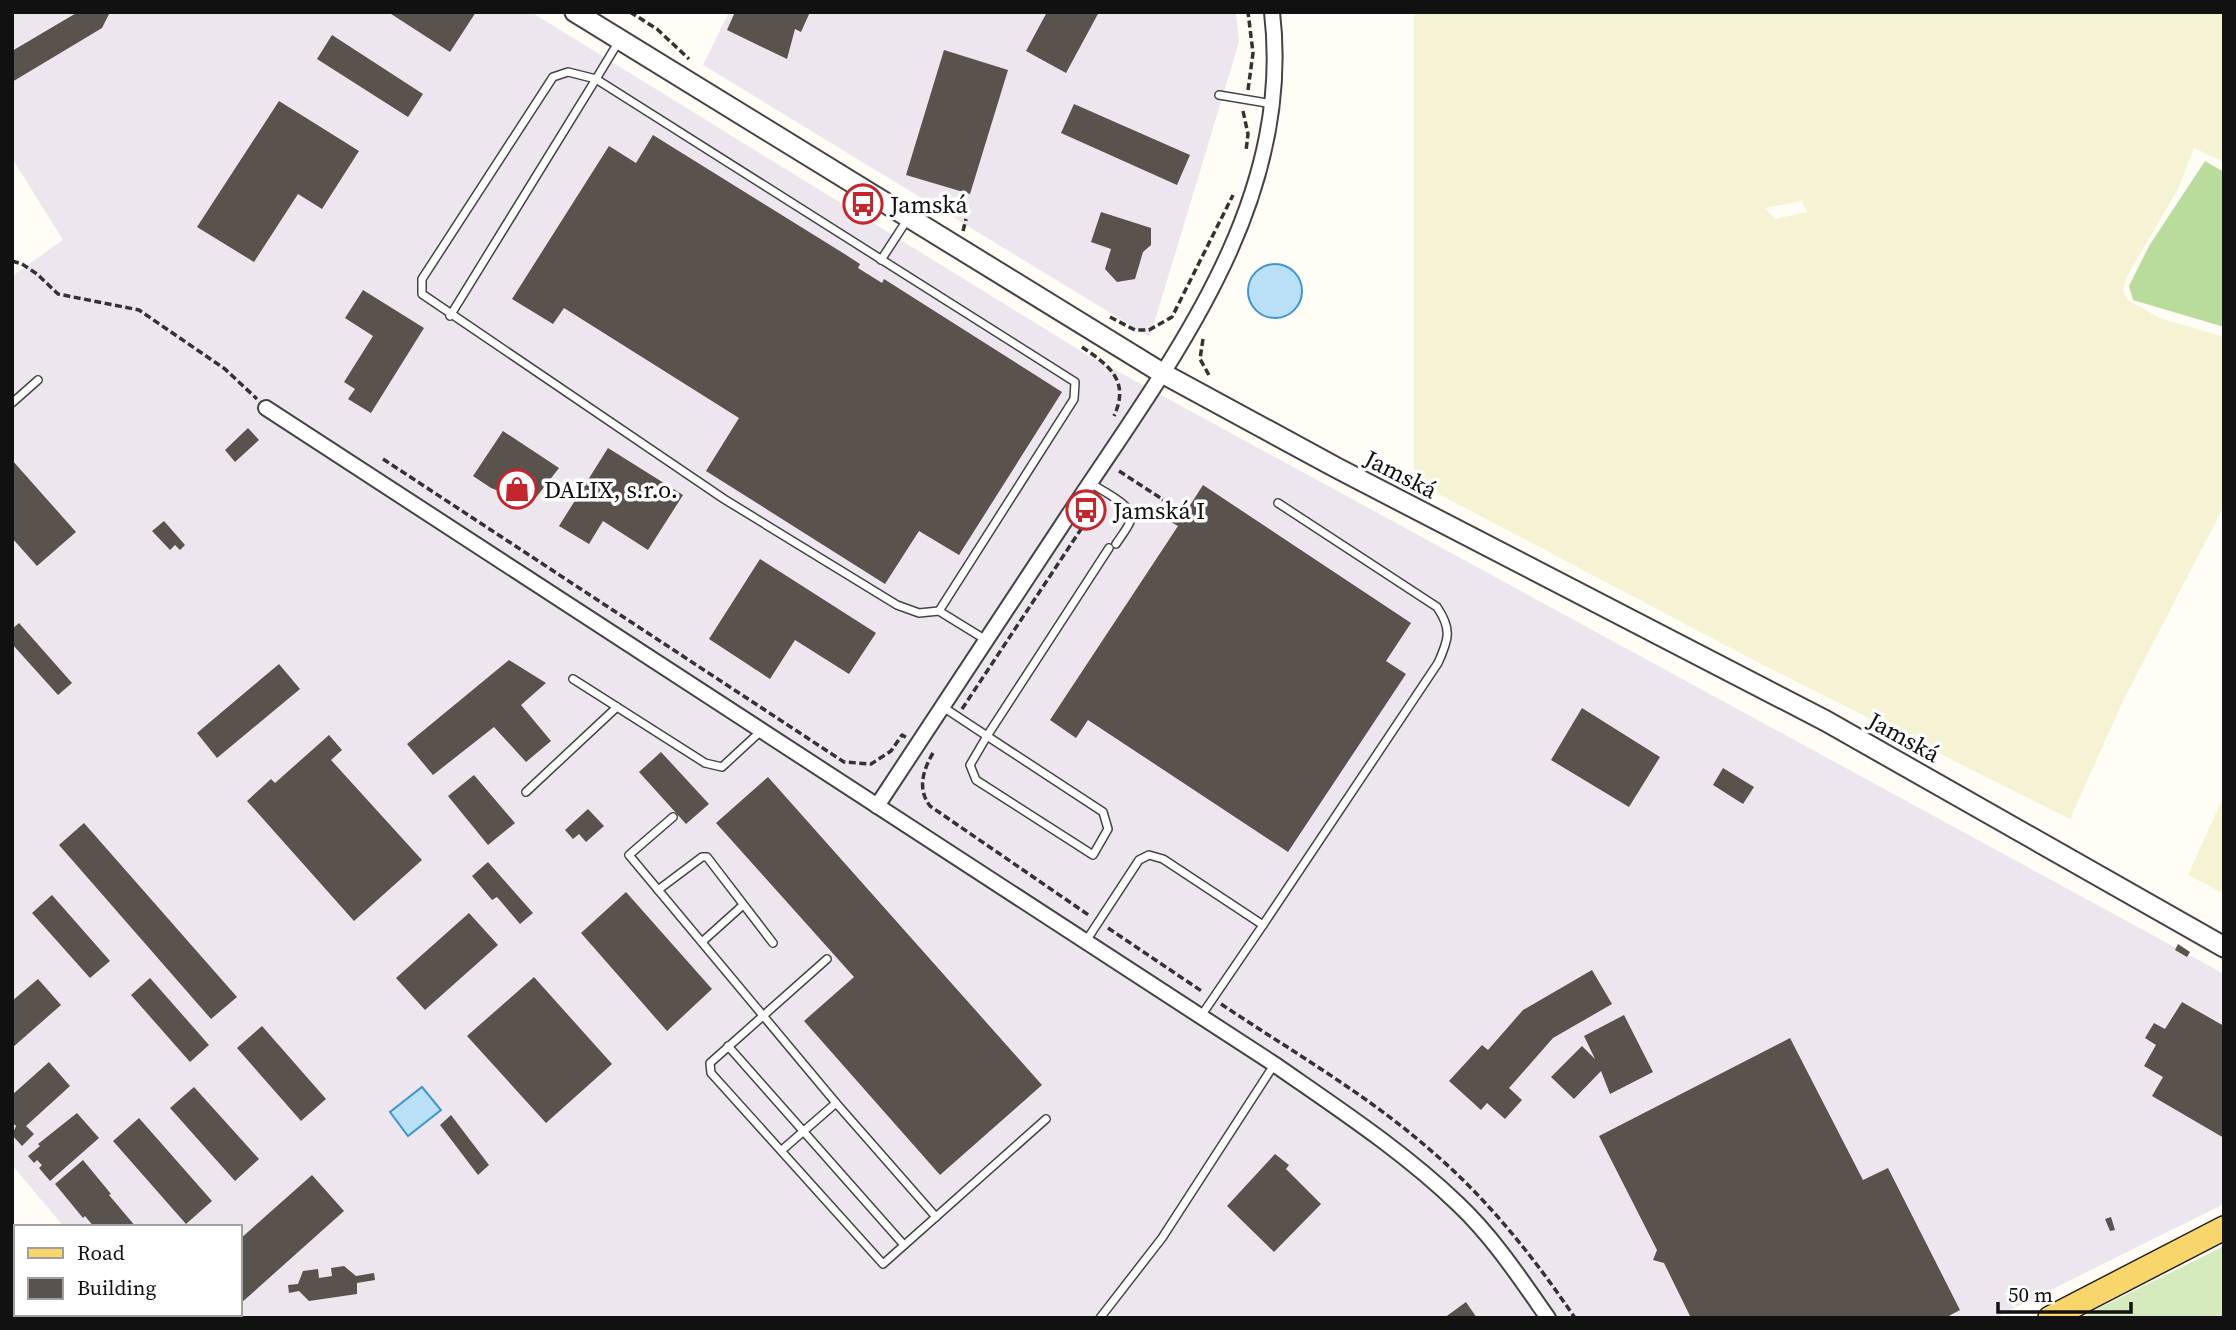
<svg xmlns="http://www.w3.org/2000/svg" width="2236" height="1330" viewBox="0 0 2236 1330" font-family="'Source Serif 4',serif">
  <rect width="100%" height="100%" fill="#fffdf5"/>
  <!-- industrial -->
  <g fill="#eee6ef">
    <path d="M12,12h519l553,341 1140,621v230l-230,114h-1855l-3,-4h104v-87h-176l-52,-62v-889l51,-36 -51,-82z"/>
    <path d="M729,12h507l3,30 -89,295 -447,-272z"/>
  </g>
  <!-- farmland -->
  <g fill="#f6f3d4" fill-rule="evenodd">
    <path d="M1414,12h810v150l-30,-14 -16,41 -51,87 -4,14 5,10 32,18 64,19v169l-101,195 -53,118 -309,-155 -347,-183zM1802,201l5,11 -32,7 -10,-11z"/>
    <path d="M2224,795v99l-36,-19z"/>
  </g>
  <!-- green -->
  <path fill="#d5ebbd" d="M2224,1246v72h-145z"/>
  <!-- forest -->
  <path fill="#b9dc9c" d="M2205,161l19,11v155l-91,-27 -4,-14 20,-40z"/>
  <!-- water -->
  <g fill="#b9e0f7" stroke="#3f96cf" stroke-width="2">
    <circle cx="1275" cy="291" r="27"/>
    <path d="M422,1087l19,23 -33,26 -18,-24z"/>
  </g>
  <!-- building -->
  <g fill="#5a524d">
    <path d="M78,12h32l-8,16 -90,54v-31z"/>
    <path d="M388,12h88l-26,40z"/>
    <path d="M735,12h75l-9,20 -6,-3 -8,30 -60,-29z"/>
    <path d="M1047,12h52l-33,61 -40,-22z"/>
    <path d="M332,35l91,59 -15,23 -91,-58z"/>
    <path d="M944,50l64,20 -38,124 -64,-19z"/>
    <path d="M279,101l80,50 -37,58 -24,-15 -44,68 -57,-35z"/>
    <path d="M1074,104l116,51 -13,30 -116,-52z"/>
    <path d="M653,135l190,118 17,11 -2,4 24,15 2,-4 178,113 -103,163 -40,-24 -34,53 -179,-113 33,-53 -175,-110 -11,16 -41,-25 97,-153 27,17z"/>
    <path d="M1101,212l50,16v17l-8,7 -8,27 -18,3 -12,-13 6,-20 -20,-7z"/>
    <path d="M363,290l61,38 -53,85 -23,-14 7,-10 -11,-7 29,-46 -28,-18z"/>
    <path d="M248,428l11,12 -24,22 -10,-12z"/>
    <path d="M503,431l56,37 -25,32 -10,1 -33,-13 -18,-12z"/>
    <path d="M608,448l75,47 -35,55 -45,-29 -14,23 -30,-18z"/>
    <path d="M12,460l64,72 -39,34 -25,-28z"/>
    <path d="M1203,485l208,138 -25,38 20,13 -118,178 -200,-132 -12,18 -26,-18 128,-194 -7,-4 10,-16 6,4z"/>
    <path d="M164,521l21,24 -5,5 -5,-5 -5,5 -18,-19z"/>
    <path d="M760,559l116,74 -27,41 -54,-34 -25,39 -61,-40z"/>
    <path d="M19,623l53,60 -14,12 -46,-51v-15z"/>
    <path d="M509,660l37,23 -25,22 30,36 -25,21 -32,-35 -61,48 -26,-31z"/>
    <path d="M279,664l21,25 -83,69 -20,-25z"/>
    <path d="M1582,708l78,49 -31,50 -78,-47z"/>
    <path d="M329,735l13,15 -11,10 91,100 -68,61 -107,-120 24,-22 4,4z"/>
    <path d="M661,752l48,52 -23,20 -47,-52z"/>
    <path d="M1723,768l31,19 -11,17 -30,-19z"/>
    <path d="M474,775l41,48 -27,22 -40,-49z"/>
    <path d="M768,777l274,308 -102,90 -136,-154 50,-44 -138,-154z"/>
    <path d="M588,809l16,17 -18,16 -7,-8 -6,5 -8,-9z"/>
    <path d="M84,823l153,174 -26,22 -152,-174z"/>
    <path d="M488,862l45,51 -13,11 -23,-27 -5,3 -20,-24z"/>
    <path d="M626,892l86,97 -45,42 -86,-98z"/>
    <path d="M52,895l58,66 -20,17 -58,-65z"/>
    <path d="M469,913l29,32 -73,65 -29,-32z"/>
    <path d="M2178,944l12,8 -3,5 -12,-7z"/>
    <path d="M1592,970l20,34 -59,34 -44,50 13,12 -17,19 -18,-16 -6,7 -32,-29 33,-36 6,5 35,-40z"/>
    <path d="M534,977l78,87 -66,59 -79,-87z"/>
    <path d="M150,978l59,67 -19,17 -59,-67z"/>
    <path d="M38,979l23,26 -49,43v-47z"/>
    <path d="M2182,1002l42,24v112l-72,-42 11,-19 -19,-11 12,-21 -11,-7 9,-15 11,6z"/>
    <path d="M1624,1015l29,57 -43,22 -9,-23 -27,28 -23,-22 31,-31 13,13 -11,-23z"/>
    <path d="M262,1026l64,73 -25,22 -64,-73z"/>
    <path d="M1790,1038l73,142 25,-12 72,142 -15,8h-254l-27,-55 -11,-3 4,-10 -58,-114z"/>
    <path d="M49,1062l21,24 -44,40 8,8 -12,12 -10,-11 4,-9 -4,-4v-27z"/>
    <path d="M194,1087l65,72 -24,22 -65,-73z"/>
    <path d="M77,1113l22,25 -49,43 -11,-13 3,-3 -5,-5 -3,3 -6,-7 12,-10 -2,-2z"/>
    <path d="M451,1115l38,50 -11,10 -38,-50z"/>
    <path d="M139,1118l73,83 -26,23 -73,-83z"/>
    <path d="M1275,1154l14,11 -3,4 35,35 -47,48 -47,-46z"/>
    <path d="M83,1160l28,34 -2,1 27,32h-42l-9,-11 -2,2 -28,-34z"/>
    <path d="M312,1175l32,36 -104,93v-65z"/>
    <path d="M2111,1217l4,13 -5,1 -5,-12z"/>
    <path d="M344,1266l12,10 18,-3 1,7 -18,3v11l-48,7 -10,-10 -10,2 -1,-8 10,-1 5,-13 15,-2 1,9 13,-2 -1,-8z"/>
    <path d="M1466,1302l11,16h-33z"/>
    <path d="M170,1314h32l-4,4h-25z"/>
  </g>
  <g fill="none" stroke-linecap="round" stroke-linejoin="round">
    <!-- service casing -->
    <g stroke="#444" stroke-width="10">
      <g id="service">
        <path d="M619,41l-23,38 -28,-7 -15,5 -131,202v15l302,205 173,106 22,8 20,-2 47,29"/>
        <path d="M1219,95l54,9"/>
        <path d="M881,260l26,-40"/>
        <path d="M450,316l146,-237 479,303 -1,17 -135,212"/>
        <path d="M12,403l26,-23"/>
        <path d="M1090,483c9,6 45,23 41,36 -2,8 -10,17 -15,25"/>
        <path d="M573,679l132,84 17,4 39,-36"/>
        <path d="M943,707l44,29 122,-188"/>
        <path d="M987,736l116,76 5,17 -15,26 -117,-75 -6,-15z"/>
        <path d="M526,792l91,-85"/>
        <path d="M673,817l-44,38 207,248 100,114"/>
        <path d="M658,890l44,-33h5l66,86"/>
        <path d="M1263,925l175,-262c11,-24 14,-34 -1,-56l-159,-104"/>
        <path d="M703,941l39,-35"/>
        <path d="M1086,941l53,-81 10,-5 14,4 100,66 -62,91"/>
        <path d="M827,959l-117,104 1,10 172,191 163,-145"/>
        <path d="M728,1046l176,199"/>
        <path d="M782,1150l54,-47"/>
        <path d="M1100,1318l62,-80 112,-173"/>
      </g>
    </g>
    <!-- minor casing -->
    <g stroke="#444" stroke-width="18">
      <g id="minor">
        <path d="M266,408l1008,656c63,44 129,87 184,140 35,33 62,74 90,114"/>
        <path d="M877,806c63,-96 126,-192 189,-287 101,-154 229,-312 206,-507"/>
      </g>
    </g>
    <!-- tertiary casing -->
    <g stroke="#444" stroke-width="23">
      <path id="tertiary" d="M575,12l587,361 175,95 489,253 398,226"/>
    </g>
    <!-- primary casing -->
    <g stroke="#222" stroke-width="26">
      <g id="primary">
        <path d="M12,1258l4,4"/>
        <path d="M58,1314l3,4"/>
        <path d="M2050,1318l174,-90"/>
      </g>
    </g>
    <!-- path -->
    <g stroke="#333" stroke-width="3.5" stroke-dasharray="7 3.5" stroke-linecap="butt">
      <path d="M630,12l27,17 32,30"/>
      <path d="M1248,90l5,-37 -5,-41"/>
      <path d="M1243,111l5,23 -2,17"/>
      <path d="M963,231l3,-12"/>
      <path d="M12,261l10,3 15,10 21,20 81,16 86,59 32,30"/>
      <path d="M1110,317l25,13h14l23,-13 61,-122"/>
      <path d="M1203,339l-3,20 10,18"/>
      <path d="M1082,347c28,19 48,34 32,69"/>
      <path d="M383,459l461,303 27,2 20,-13 11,-16 5,3"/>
      <path d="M1119,471l60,39"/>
      <path d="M1152,520l12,-20"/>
      <path d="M962,709l137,-207"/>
      <path d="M933,753c-10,17 -16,36 -3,53l160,110"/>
      <path d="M1108,928l95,64"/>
      <path d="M1221,1004c72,48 150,93 215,151 54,47 99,104 139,163"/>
    </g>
    <!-- service -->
    <use href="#service" stroke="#fff" stroke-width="7"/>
    <!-- minor -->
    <use href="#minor" stroke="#fff" stroke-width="14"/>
    <!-- tertiary -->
    <use href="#tertiary" stroke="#fff" stroke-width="19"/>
    <!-- primary -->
    <use href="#primary" stroke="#f9d66b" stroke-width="23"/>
  </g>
  <!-- icons -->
  <defs>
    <g id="bus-ring" transform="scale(2.0125)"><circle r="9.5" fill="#fff" stroke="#c4262e" stroke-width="1.5"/><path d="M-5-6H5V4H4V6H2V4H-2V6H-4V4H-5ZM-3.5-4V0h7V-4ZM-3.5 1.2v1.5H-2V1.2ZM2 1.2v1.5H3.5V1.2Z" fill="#c4262e"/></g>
    <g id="shop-ring" transform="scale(2.0125)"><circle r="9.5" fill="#fff" stroke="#c4262e" stroke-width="1.5"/><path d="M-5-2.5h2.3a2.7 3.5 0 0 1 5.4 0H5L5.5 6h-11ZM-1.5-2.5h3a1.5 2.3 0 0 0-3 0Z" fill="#c4262e"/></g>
  </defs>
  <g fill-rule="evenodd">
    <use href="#bus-ring" x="863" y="204"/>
    <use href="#shop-ring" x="517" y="489"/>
    <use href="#bus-ring" x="1086" y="510"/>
  </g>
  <g text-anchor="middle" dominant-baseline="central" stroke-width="7" stroke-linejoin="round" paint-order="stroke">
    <!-- poi labels -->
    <g font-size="24" fill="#111" stroke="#fff" text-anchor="start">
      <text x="890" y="204">Jamská</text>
      <text x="544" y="489">DALIX, s.r.o.</text>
      <text x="1113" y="510">Jamská I</text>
    </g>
    <!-- street labels -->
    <g font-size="24" fill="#111" stroke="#fff">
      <text transform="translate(1401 474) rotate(27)">Jamská</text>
      <text transform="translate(1904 737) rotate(29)">Jamská</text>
    </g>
  </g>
  <!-- border -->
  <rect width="2236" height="1330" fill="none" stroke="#111111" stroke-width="28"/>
  <!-- legend -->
  <rect x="14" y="1225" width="228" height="91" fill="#ffffff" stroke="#a0a0a0" stroke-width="2"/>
  <rect x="28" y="1248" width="35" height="10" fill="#f9d66b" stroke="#a0a0a0" stroke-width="2"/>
  <text x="77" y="1260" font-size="21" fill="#111111">Road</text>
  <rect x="28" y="1278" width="35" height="21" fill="#5a524d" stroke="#a0a0a0" stroke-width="2"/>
  <text x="77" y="1295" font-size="21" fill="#111111">Building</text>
  <!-- scale -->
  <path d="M1998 1302v10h133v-10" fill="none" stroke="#111111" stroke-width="3.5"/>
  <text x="2008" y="1302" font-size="21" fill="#111111" stroke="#ffffff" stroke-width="5" paint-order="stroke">50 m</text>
</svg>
